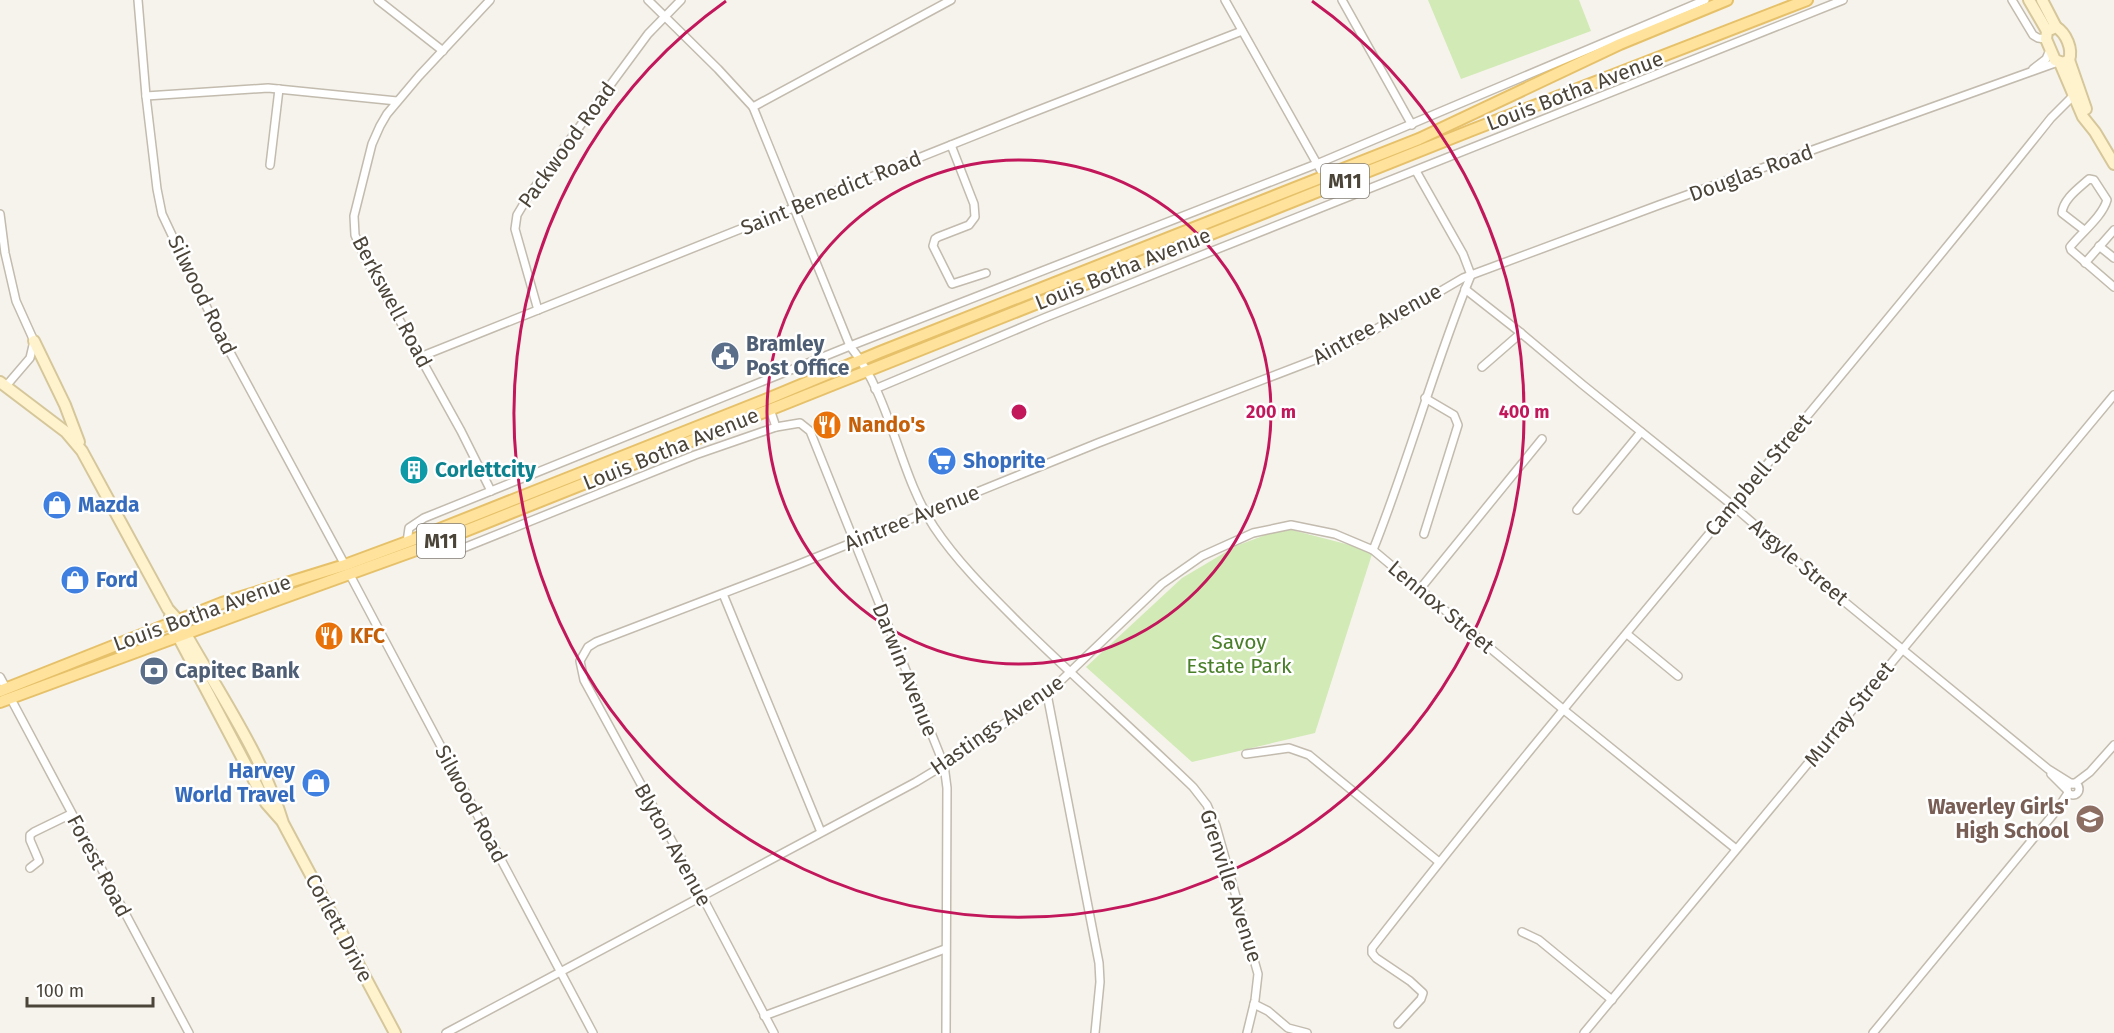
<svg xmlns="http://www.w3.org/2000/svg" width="2114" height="1033" viewBox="0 0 2114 1033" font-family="'Fira Sans',sans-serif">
  <rect width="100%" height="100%" fill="#f6f3ec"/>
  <!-- green -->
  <g fill="#d2eab5">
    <path d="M1428,0h151l12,31 -130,48z"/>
    <path d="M1284,528l89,23 -58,182 -123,29 -106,-95 96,-89 54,-32z"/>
  </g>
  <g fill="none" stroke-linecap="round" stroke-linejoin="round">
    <!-- street casing -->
    <g stroke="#c2bbae" stroke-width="10">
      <g id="street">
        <path d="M138,0l8,96 11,93 5,25 33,70 30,59 120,222"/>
        <path d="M378,0l65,51"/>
        <path d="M490,0l-71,76 -32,38 -7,12 -8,18 -18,72 1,19 10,23 96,173 30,60"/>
        <path d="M648,0l70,69 35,38 97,239c42,52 48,126 84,181 24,36 56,67 87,98 56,55 115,107 172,162l14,18 9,21 42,148 -3,26 -8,33"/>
        <path d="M1225,0l100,178"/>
        <path d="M1342,0l70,125"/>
        <path d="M2012,0l21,35 5,3 8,1"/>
        <path d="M2033,69l13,-10 4,-9"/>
        <path d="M146,96l122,-8 129,13"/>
        <path d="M753,107l198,-107"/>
        <path d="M951,145l23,59 1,13 -6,8 -31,12 -3,2 -2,7 19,38 34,-11"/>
        <path d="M270,165l9,-76"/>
        <path d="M1416,171l47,83 8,21"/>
        <path d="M0,214l5,39 11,48 18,40 -4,17 -24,28"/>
        <path d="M2084,230l-22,-17c1,-14 17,-25 27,-34l5,1 13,20c-5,17 -25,32 -37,47l1,3 43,37"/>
        <path d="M2099,246l15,12"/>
        <path d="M2085,263l29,-33"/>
        <path d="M1465,289l56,44 62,52 149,120 97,84 219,180 24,15"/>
        <path d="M538,310l-23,-81 2,-14 12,-20 119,-161 33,-34"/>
        <path d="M420,357l606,-242 216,-84"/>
        <path d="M1482,367l39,-34"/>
        <path d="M875,389l169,-71 799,-318"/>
        <path d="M770,409l6,18"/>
        <path d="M1577,510l64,-78"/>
        <path d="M1424,534l34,-109 -4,-10 -29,-17"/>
        <path d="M440,541l5,7 11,3 239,-96 81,-28 24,-4 10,8 134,334 3,23 -1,245"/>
        <path d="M407,542l2,-14 15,-10 426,-172 469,-183 386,-163"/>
        <path d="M1373,550c36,-90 61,-185 98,-275"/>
        <path d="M350,575l243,458"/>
        <path d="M1420,589l122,-150"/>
        <path d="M723,594l98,238"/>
        <path d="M1627,634l51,42"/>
        <path d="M0,677l6,11"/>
        <path d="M1047,694l52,269 1,19 -5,51"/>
        <path d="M11,699l178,334"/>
        <path d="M1246,754l43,-6 20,7 130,107"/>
        <path d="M2051,774l16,16"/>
        <circle cx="2073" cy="789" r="6"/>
        <path d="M2074,784l16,-12 24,-27"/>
        <path d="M30,868l9,-7 -9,-21v-5l4,-3 37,-18"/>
        <path d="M1522,932l17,8 73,60"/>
        <path d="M1254,1004l14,7 20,17 19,5"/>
        <path d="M764,1016l181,-67"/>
        <path d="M1398,1024l23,-25 2,-6 -13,-12 -34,-23 -4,-5v-5c220,-282 456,-550 679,-830l25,-25"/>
        <path d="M446,1033l470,-251 28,-17 103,-71 115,-110 40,-28 51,-23 38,-8 44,9 38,16 191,160 172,139"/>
        <path d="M774,1033l-72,-137 -118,-216 -4,-19 8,-14 8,-5 201,-77 301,-122 219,-84 47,-23 99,-58 196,-73 399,-143"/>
        <path d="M1584,1033l530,-638"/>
        <path d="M1873,1033l183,-222 12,-18"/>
      </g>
    </g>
    <!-- secondary casing -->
    <g stroke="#d6c79b" stroke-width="14">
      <g id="secondary">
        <path d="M2029,0l18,31"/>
        <path d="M2042,0l14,27"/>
        <path d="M2056,27c10,6 17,22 13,33l-6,3 -8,-3 -9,-21 1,-8z"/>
        <path d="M2069,60l17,49"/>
        <path d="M2060,63l23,54 12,15 19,32"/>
        <path d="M34,341l31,64 14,37"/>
        <path d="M0,382l66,50 16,19 86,158 10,11c35,64 84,133 105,203l112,210"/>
        <path d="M170,616l1,7 95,180 15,17"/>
      </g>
    </g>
    <!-- primary casing -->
    <g stroke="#e6c16a" stroke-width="14">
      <g id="primary">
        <path d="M0,691l222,-88 123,-38 62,-23 358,-142 115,-48 539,-213 201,-95 107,-44"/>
        <path d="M0,702l280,-103 150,-54 1042,-415 335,-130"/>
      </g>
    </g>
    <!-- street -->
    <use href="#street" stroke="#fff" stroke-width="7"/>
    <!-- secondary -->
    <use href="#secondary" stroke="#fff3cd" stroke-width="10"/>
    <!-- primary -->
    <use href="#primary" stroke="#ffe39c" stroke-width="10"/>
  </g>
  <!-- distance rings -->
  <g fill="none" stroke="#c2185b" stroke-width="3">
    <circle cx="1019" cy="412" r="252"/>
    <path d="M1312 1A505 505 0 1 1 726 1"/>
  </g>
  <!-- icons -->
  <defs>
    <g id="civic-disc" transform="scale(1.5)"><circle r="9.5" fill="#5c6f8a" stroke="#fff"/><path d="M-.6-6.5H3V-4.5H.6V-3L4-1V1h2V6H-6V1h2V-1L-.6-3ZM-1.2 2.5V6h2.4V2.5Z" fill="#fff"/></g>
    <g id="restaurant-disc" transform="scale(1.5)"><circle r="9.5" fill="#e8710a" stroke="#fff"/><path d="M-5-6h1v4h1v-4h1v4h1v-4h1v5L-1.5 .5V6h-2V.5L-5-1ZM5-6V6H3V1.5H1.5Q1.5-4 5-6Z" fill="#fff"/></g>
    <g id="supermarket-disc" transform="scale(1.5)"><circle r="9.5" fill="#3f7fe0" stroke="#fff"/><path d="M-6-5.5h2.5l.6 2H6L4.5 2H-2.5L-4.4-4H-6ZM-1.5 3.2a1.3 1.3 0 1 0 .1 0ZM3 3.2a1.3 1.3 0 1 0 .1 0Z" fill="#fff"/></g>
    <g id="building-disc" transform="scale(1.5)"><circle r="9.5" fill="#0f9aa8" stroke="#fff"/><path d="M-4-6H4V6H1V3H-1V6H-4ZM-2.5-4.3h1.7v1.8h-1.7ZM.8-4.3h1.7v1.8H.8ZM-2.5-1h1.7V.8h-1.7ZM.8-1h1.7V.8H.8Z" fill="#fff"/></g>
    <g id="shop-disc" transform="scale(1.5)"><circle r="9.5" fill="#3f7fe0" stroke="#fff"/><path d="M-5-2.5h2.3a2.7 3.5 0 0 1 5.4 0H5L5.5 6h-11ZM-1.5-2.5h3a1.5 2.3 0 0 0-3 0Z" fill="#fff"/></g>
    <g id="bank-disc" transform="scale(1.5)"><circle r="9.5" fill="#5c6f8a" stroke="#fff"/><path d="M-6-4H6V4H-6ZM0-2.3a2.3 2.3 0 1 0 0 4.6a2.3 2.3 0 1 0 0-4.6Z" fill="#fff"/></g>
    <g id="school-disc" transform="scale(1.5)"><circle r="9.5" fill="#8d6e63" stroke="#fff"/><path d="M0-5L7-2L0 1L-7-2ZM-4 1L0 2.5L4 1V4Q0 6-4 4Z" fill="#fff"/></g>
  </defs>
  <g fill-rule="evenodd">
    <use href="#civic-disc" x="725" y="356"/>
    <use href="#restaurant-disc" x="827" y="425"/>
    <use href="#supermarket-disc" x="942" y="461"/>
    <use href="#building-disc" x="414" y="470"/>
    <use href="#shop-disc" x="57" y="505"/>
    <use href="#shop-disc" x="75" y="580"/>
    <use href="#restaurant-disc" x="329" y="636"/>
    <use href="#bank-disc" x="154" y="671"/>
    <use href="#shop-disc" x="316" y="783"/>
    <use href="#school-disc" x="2090" y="819"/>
  </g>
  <g text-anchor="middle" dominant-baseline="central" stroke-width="5" stroke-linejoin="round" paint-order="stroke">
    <!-- shield labels -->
    <g fill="#fff" stroke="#817c74" stroke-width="1.5">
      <rect x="1321" y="164" width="48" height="34" rx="4.5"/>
      <rect x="417" y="524" width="48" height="34" rx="4.5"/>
    </g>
    <g font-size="20" font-weight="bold" fill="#4b4439">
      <text x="1345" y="181">M11</text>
      <text x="441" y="541">M11</text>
    </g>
    <!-- street labels -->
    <g font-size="21" fill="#4b4439" stroke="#fff">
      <text transform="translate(1575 91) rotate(-21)">Louis Botha Avenue</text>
      <text transform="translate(567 145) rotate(-54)">Packwood Road</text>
      <text transform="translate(1751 173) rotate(-20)">Douglas Road</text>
      <text transform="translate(831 193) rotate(-22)">Saint Benedict Road</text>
      <text transform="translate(1123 269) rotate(-22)">Louis Botha Avenue</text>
      <text transform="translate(202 295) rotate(64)">Silwood Road</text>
      <text transform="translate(392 302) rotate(62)">Berkswell Road</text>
      <text transform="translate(1377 324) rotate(-29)">Aintree Avenue</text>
      <text transform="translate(671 449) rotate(-22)">Louis Botha Avenue</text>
      <text transform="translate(1758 475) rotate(-50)">Campbell Street</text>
      <text transform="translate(912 518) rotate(-22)">Aintree Avenue</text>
      <text transform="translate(1799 562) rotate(40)">Argyle Street</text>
      <text transform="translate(1441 607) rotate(40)">Lennox Street</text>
      <text transform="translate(202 613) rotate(-20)">Louis Botha Avenue</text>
      <text transform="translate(905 670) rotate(68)">Darwin Avenue</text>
      <text transform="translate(1849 714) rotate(-51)">Murray Street</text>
      <text transform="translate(997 725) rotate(-35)">Hastings Avenue</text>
      <text transform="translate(471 804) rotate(62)">Silwood Road</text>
      <text transform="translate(673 845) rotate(61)">Blyton Avenue</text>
      <text transform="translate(99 866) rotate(62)">Forest Road</text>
      <text transform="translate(1231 886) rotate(72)">Grenville Avenue</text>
      <text transform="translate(339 928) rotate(62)">Corlett Drive</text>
    </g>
    <!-- service labels -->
    <g font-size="21" font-weight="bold" fill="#4e5e75" stroke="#fff" text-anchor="start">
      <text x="746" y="344">Bramley<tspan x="746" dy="24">Post Office</tspan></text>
      <text x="175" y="671">Capitec Bank</text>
    </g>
    <!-- food labels -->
    <g font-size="21" font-weight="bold" fill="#c56008" stroke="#fff" text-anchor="start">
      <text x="848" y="425">Nando's</text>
      <text x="350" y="636">KFC</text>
    </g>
    <!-- shop labels -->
    <g font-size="21" font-weight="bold" fill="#366cbe" stroke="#fff" text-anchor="start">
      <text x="963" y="461">Shoprite</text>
      <text x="78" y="505">Mazda</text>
      <text x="96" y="580">Ford</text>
      <text x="295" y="771" text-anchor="end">Harvey<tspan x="295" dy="24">World Travel</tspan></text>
    </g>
    <!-- culture labels -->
    <g font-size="21" font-weight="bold" fill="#0d838f" stroke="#fff" text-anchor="start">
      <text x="435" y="470">Corlettcity</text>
    </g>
    <!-- park labels -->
    <g font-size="21" fill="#4a7f2a" stroke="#fff">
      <text x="1239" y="642">Savoy<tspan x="1239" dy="24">Estate Park</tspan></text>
    </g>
    <!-- education labels -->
    <g font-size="21" font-weight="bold" fill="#785e54" stroke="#fff" text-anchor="end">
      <text x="2069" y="807">Waverley Girls'<tspan x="2069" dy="24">High School</tspan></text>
    </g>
  </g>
  <circle cx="1019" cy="412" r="9" fill="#c2185b" stroke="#fff" stroke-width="3"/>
  <g font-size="18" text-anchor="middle" font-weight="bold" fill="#c2185b" stroke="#fff" stroke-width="5" stroke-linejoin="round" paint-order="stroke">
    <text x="1271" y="418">200 m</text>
    <text x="1524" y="418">400 m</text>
  </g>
  <!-- scale -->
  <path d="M27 997v9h126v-9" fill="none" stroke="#4b4439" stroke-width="3"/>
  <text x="36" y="997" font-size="18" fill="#4b4439" stroke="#ffffff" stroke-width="4.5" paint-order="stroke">100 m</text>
</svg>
